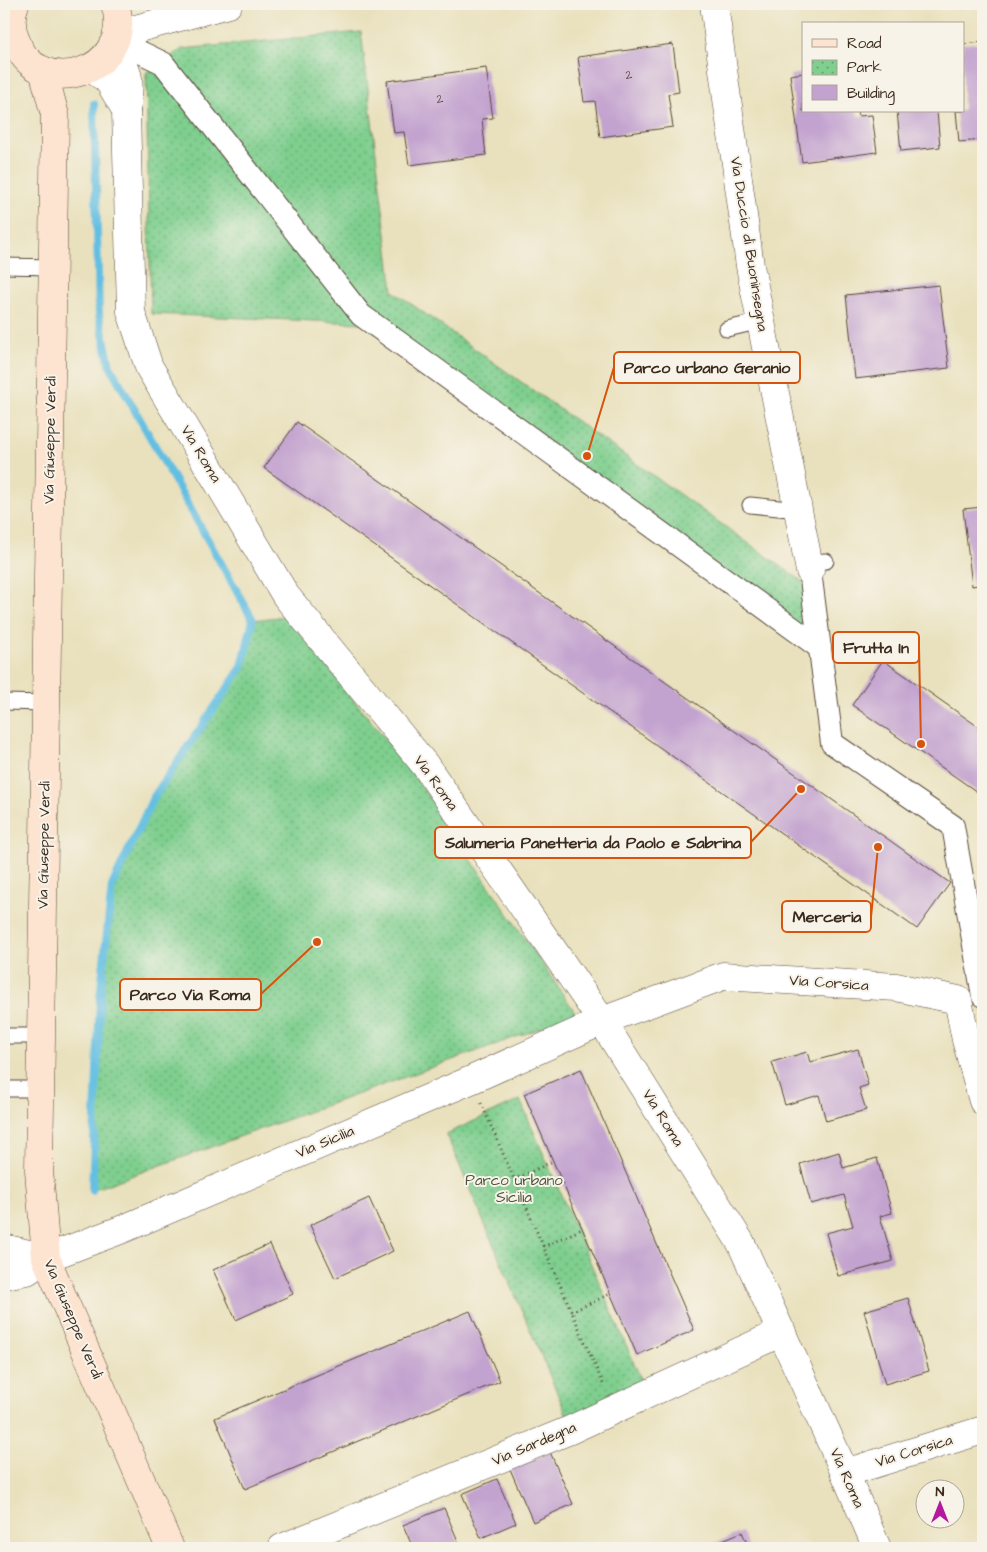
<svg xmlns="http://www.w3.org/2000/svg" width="987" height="1552" viewBox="0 0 987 1552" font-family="'Architects Daughter',sans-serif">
  <defs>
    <pattern id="park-dots" width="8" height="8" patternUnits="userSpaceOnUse" patternTransform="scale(1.25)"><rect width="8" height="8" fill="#7fcf8f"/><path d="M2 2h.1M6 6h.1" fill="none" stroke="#69a874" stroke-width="1.8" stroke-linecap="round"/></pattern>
  </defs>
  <rect width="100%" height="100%" fill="#f7f3e8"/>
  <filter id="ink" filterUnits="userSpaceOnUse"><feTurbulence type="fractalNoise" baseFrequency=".02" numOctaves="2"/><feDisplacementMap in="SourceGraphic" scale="10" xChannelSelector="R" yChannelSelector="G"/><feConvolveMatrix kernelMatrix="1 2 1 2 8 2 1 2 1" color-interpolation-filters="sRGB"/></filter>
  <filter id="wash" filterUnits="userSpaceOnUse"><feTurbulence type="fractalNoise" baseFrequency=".0096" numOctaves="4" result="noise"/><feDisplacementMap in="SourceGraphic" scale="20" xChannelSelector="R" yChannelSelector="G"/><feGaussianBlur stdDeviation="1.12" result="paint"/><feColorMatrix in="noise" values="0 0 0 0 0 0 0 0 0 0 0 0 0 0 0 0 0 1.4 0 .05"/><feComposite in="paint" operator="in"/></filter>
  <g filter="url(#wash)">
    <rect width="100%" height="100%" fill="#e9e1bd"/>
    <!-- park -->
    <g fill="url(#park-dots)" stroke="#5d7c56">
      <path d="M361,32l32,259 420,298 7,59 -458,-325 -211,-9 -5,-241 36,-24z"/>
      <path d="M286,616l122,151 169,248 -485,175 8,-191 12,-113 41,-88 89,-131 11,-47z"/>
      <path d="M520,1100l123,284 -75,34 -122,-284z"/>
    </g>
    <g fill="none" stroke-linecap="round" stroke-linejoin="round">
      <!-- stream -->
      <path stroke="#64bfe2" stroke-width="8" d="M92,1190l8,-191 12,-113 41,-88 89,-131 11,-47 -143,-254 -11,-51 -5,-211"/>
    </g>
    <g id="blocks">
      <!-- building -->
      <g fill="#c2a2cf">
        <path d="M983,42v98l-24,2 -3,-31h7v-67z"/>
        <path d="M673,44l6,48 -11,2 5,33 -73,10 -5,-36 -11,1 -6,-45z"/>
        <path d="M486,68l7,50 -11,1 4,36 -77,10 -5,-33 -10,1 -7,-52z"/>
        <path d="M803,73v38h54l1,5 14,-1 5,37 -75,10 -12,-87z"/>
        <path d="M897,111h40l3,36 -39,4z"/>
        <path d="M939,285l10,83 -94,11 -9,-84z"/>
        <path d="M297,422l653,461 -33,46 -653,-461z"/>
        <path d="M983,507v77l-11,2 -9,-77z"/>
        <path d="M883,660l100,70v66l-131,-91z"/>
        <path d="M858,1049l10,36 -9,3 7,22 -40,11 -7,-26 -34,10 -13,-43 35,-10 3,10z"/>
        <path d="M581,1069l113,261 -57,25 -113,-261z"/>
        <path d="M839,1152l4,16 34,-10 15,55 -12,3 13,45 -55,15 -12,-43 27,-7 -9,-31 -33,9 -11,-40z"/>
        <path d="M369,1198l24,53 -58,27 -25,-53z"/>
        <path d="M270,1244l23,50 -57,26 -23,-50z"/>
        <path d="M908,1298l21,73 -44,13 -21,-73z"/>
        <path d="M470,1311l30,70 -255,108 -30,-71z"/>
        <path d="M550,1452l23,52 -40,18 -23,-53z"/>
        <path d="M497,1479l19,44 -35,15 -19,-44z"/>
        <path d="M444,1508l17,40h-48l-10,-23z"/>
        <path d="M742,1532l7,16h-46z"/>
      </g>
    </g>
  </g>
  <g filter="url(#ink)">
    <use href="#blocks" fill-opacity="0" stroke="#554536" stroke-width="1"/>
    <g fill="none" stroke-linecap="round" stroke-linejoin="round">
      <!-- service casing -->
      <g stroke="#554536" stroke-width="17">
        <g id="service">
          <path d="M4,266l49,1"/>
          <path d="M727,329l34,-8"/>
          <path d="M750,505l48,5"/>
          <path d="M808,562l18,-1"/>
          <path d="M4,702l42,1"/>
          <path d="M4,1036h37"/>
          <path d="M4,1089h36"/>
        </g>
      </g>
      <!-- pedestrian casing -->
      <g stroke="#554536" stroke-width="24">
        <g id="pedestrian">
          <path d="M115,40l48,23 198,252 459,333"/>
          <path d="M810,571l22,172 121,83 30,170"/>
        </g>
      </g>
      <!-- minor casing -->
      <g stroke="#554536" stroke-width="29">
        <g id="minor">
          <path d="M714,4l36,262 60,305"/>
          <path d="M117,34l111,-30"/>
          <path d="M112,46c17,27 20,32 14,64l5,202 18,55 137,229 139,169 177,256 139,222 104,230 32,75"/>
          <path d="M91,68l17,12 18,30"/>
          <path d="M4,1248l42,10"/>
          <path d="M4,1275l23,-4 19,-13 77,-29 348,-149 131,-59 121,-45 173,11 62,13 8,40 17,61"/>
          <path d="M845,1473l138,-43"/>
          <path d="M282,1548l288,-118 212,-98"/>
        </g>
      </g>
      <!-- secondary casing -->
      <g stroke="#554536" stroke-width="29">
        <g id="secondary">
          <path d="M15,4c-4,10 -4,23 0,34 20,66 122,35 100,-34"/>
          <path d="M43,70l12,45 -16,1055 7,88 124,290"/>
        </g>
      </g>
      <!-- path -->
      <g stroke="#554536" stroke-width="3" stroke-dasharray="1 4" stroke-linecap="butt">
        <path d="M481,1103l123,283"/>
        <path d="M514,1180l39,-19"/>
        <path d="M543,1247l39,-18"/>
        <path d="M571,1312l39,-18"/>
      </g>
      <!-- service -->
      <use href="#service" stroke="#fff" stroke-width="15"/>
      <!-- pedestrian -->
      <use href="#pedestrian" stroke="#fff" stroke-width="22"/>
      <!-- minor -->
      <use href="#minor" stroke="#fff" stroke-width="28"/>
      <!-- secondary -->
      <use href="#secondary" stroke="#fde4d0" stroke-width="28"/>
    </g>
  </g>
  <g text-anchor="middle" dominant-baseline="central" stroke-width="4" stroke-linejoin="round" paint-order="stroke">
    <!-- number labels -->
    <g font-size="12" fill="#5d484a">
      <text x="629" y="75">2</text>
      <text x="440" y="99">2</text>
    </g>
    <!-- street labels -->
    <g font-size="15" fill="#3b2a1e" stroke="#f7f3e8">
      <text transform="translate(749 244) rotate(81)">Via Duccio di Buoninsegna</text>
      <text transform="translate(50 440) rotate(-89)">Via Giuseppe Verdi</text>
      <text transform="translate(201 454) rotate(59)">Via Roma</text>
      <text transform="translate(436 783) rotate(54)">Via Roma</text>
      <text transform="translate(44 845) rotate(-89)">Via Giuseppe Verdi</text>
      <text transform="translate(829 983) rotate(4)">Via Corsica</text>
      <text transform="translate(663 1118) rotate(58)">Via Roma</text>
      <text transform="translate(325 1142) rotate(-23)">Via Sicilia</text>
      <text transform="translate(73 1319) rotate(67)">Via Giuseppe Verdi</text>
      <text transform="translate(534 1444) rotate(-23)">Via Sardegna</text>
      <text transform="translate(914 1451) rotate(-17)">Via Corsica</text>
      <text transform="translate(847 1478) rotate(66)">Via Roma</text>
    </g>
    <!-- park labels -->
    <g font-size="15" fill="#4c533a" stroke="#f7f3e8">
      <text x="514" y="1180">Parco urbano<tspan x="514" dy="17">Sicilia</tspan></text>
    </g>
  </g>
  <!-- callouts -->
  <path fill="none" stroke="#d7540e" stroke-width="2" d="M587 456L614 367M921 744L919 647M801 789L751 842M878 847L871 917M317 942L261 994"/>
  <g fill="#d7540e" stroke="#f7f3e8" stroke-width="2">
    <circle cx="587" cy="456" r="5"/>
    <circle cx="921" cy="744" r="5"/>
    <circle cx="801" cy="789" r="5"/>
    <circle cx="878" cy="847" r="5"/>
    <circle cx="317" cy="942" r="5"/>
  </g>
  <g fill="#f7f3e8" stroke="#d7540e" stroke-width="2">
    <rect x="614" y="352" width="186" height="31" rx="5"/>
    <rect x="833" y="632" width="86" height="31" rx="5"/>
    <rect x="435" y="827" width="316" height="31" rx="5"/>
    <rect x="782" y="901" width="89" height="31" rx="5"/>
    <rect x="120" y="979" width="141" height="31" rx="5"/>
  </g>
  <g font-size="16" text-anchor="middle" font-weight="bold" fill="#3b2a1e">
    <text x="707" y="373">Parco urbano Geranio</text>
    <text x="876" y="653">Frutta In</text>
    <text x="593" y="848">Salumeria Panetteria da Paolo e Sabrina</text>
    <text x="827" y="922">Merceria</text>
    <text x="190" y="1000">Parco Via Roma</text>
  </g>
  <!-- margin -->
  <rect width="987" height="1552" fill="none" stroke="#f7f3e8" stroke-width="20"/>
  <!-- legend -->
  <rect x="802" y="22" width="162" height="90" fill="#f7f3e8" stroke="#aca397"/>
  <rect x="812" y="39" width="25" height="8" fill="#fde4d0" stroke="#aca397"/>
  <text x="847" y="48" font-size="15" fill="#3b2a1e">Road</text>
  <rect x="812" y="60" width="25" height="15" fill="url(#park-dots)" stroke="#aca397"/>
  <text x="847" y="72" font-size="15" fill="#3b2a1e">Park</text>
  <rect x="812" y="85" width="25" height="15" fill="#c2a2cf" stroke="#aca397"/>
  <text x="847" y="98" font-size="15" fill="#3b2a1e">Building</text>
  <!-- north arrow -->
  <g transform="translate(940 1504)"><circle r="24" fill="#f7f3e8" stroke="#aca397"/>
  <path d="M0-4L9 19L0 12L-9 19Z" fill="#b5179e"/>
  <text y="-8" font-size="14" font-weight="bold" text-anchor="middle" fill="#3b2a1e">N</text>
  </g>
</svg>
